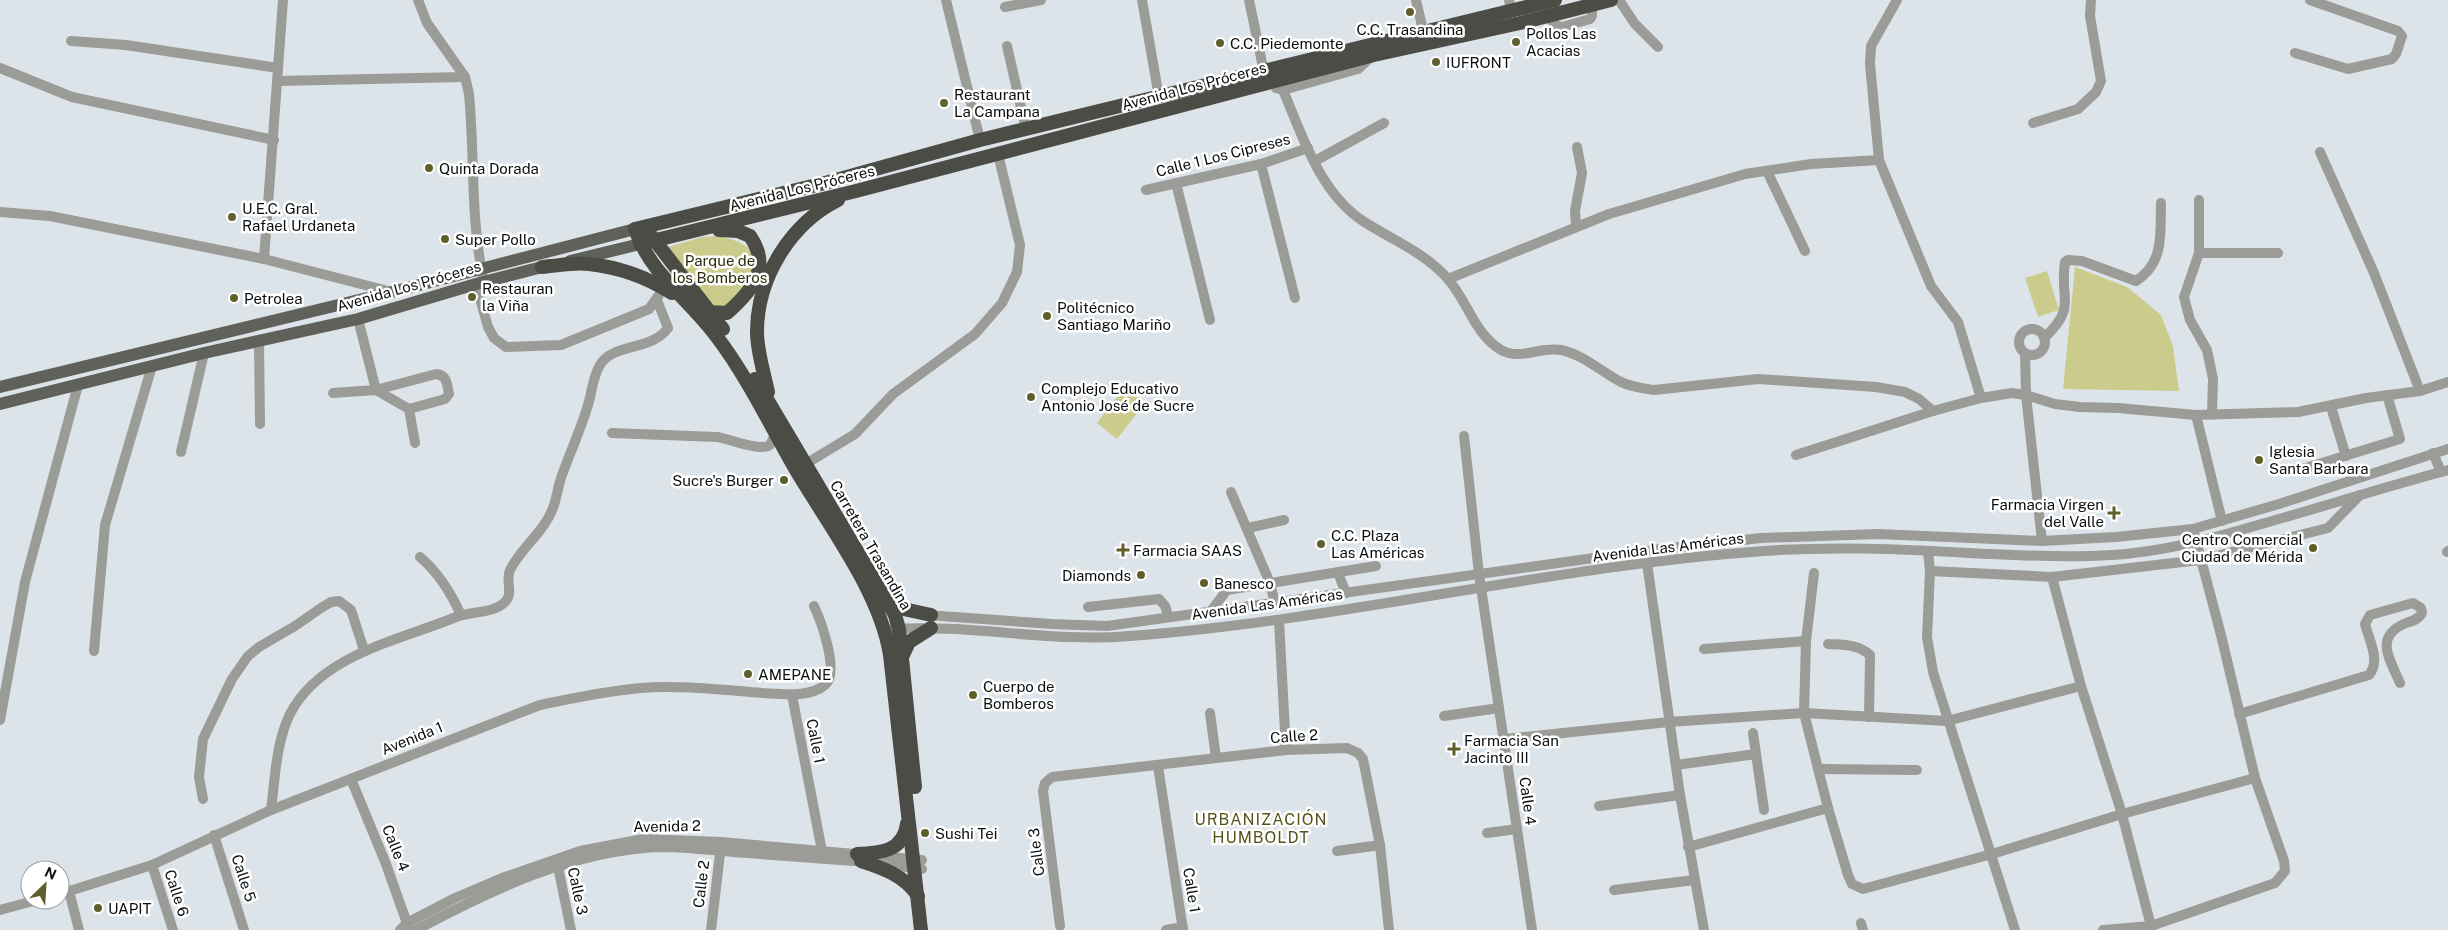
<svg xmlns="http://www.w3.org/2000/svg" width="2448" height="930" viewBox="0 0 2448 930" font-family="'Public Sans',sans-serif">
  <rect width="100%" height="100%" fill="#dde4e9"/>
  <!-- green -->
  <g fill="#cbcb8b">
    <path d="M719,236c58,13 34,40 9,72l-16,-1 -44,-60 35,-10z"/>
    <path d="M2075,267l52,20 34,28 12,31 6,45 -116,-2z"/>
    <path d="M2047,271l12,39 -21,7 -13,-39z"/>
    <path d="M1125,387l20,16 -28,36 -20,-16z"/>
  </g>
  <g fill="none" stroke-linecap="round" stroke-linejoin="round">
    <!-- minor -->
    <g stroke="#9b9b98" stroke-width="10">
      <path d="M418,0l9,23 38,54 4,17c6,63 1,126 15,188"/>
      <path d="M946,0l34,140"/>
      <path d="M1142,0l17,97"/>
      <path d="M1249,0l15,72"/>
      <path d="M1416,0l7,30"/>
      <path d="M1509,0l2,10"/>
      <path d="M1619,0l16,24 23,23"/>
      <path d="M1897,0l-26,46 -1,18 9,96 52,126 27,36 23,76"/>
      <path d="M1005,7l36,-7"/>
      <path d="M1548,17l9,9 5,1 28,-8 2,-3v-12"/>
      <path d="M71,41l55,4 152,23"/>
      <path d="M1007,46l19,83"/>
      <path d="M2295,53l53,16 44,-10 4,-5 6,-18 -4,-5 -88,-31"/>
      <path d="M0,68l72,29 202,43"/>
      <path d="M277,81l188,-4"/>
      <path d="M1276,88l7,2 75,-21 15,-14"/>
      <path d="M1283,90c19,45 37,103 80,131 29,19 61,31 84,57 21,23 27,56 54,72 19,11 39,-4 60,0 21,4 41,22 60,32 10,5 22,6 33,8l104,-11 118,8 29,5 14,7 14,12"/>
      <path d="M2033,123l45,-14 18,-17 5,-11 -11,-65 1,-16"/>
      <path d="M2320,152l54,121 46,118"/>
      <path d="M1315,161l69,-38"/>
      <path d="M1261,164l34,134"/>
      <path d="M1767,171l38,80"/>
      <path d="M1176,183l34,137"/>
      <path d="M1146,190l115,-26 47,-16"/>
      <path d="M2199,200v53l-15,44 6,23 17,30 6,29 -1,35"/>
      <path d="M0,212l50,4 214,43 128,33"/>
      <path d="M1576,227l-1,-16 7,-38 -5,-26"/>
      <path d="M2199,253h79"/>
      <path d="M264,259l19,-259"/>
      <path d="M1448,279l161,-65 136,-40 66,-10 68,-4"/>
      <path d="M476,284l12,43 6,11 12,9 55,-2 88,-36 10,-14"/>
      <path d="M358,319l18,71 60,-16c11,1 11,10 13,20l-4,5 -36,10 6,34"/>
      <circle cx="2032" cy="342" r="13"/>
      <path d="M2044,338c34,-32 15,-38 21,-76l3,-2 14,1 54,20c29,-19 24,-48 25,-78"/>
      <path d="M259,341l1,83"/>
      <path d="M2025,353l1,42 16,146"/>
      <path d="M333,393l43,-3 33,19"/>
      <path d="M2331,407l15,49"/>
      <path d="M2196,415l26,106"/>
      <path d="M612,433l105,4c14,2 43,15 53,8l6,-12"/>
      <path d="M1464,436l15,138 53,356"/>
      <path d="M181,452l23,-99"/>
      <path d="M2433,453l8,19"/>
      <path d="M1796,455l137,-44 48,-13 31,-5 14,2 29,9 25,3 38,1 78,7 102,-3 68,-14 54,-7 28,-9"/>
      <path d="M799,468l56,-34 38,-40 82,-60 27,-31 15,-31 3,-27 -22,-91"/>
      <path d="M2299,470l101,-31 -13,-44"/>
      <path d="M1231,492l39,91 5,20"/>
      <path d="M1248,528l36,-8"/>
      <path d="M1928,551l2,20 -3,66 6,35 82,258"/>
      <path d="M2447,552l1,-1"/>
      <path d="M420,557c19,16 31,36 41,58"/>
      <path d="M1647,563l33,232 24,135"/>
      <path d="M1930,571l122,6 148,-17 128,-32 32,-33"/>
      <path d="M1338,573l8,20"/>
      <path d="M1088,607l71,-8 6,7 3,9"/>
      <path d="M1211,611l16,-21 149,-24"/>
      <path d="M926,615l126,9 55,2 537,-75 117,-13 117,-4 164,7 74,-4 77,-8 86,-25 169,-55"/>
      <path d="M1279,620l7,130"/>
      <path d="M893,629c79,-5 158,14 237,7 213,-16 421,-70 634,-85 69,-5 137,-2 205,2 48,2 95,5 143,2 50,-3 98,-16 146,-30 64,-18 126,-38 190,-55"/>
      <path d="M1828,644c15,1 30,0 42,11l-1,62"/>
      <path d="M1704,649l102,-8"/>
      <path d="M94,651l11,-126 47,-159"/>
      <path d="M2081,686l41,128 29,112"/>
      <path d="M792,695l30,156"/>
      <path d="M1210,713l6,45"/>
      <path d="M2239,714l130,-39c12,-14 0,-35 -4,-51l5,-9 43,-12 8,5 1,5c-3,6 -9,8 -16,10 -33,14 -16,36 -6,60"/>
      <path d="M1444,716l55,-8"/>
      <path d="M0,720l25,-138 53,-197"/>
      <path d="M1753,733l11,77"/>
      <path d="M1505,739l164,-17 135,-9 143,8 134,-35 -29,-109"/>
      <path d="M1676,765l80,-11"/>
      <path d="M1158,766l25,164"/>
      <path d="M1819,769l98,1"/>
      <path d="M351,779l35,85 23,65"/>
      <path d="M203,799l-4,-22 4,-38 29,-60 16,-23 11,-9 36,-21 26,-18 10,-6 8,-1 12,9 13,40"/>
      <path d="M1599,806l81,-11"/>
      <path d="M1828,808l20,67 4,9 11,5 129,-35 130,-40 133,-36"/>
      <path d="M271,810c4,-31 5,-68 19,-96 30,-59 110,-74 166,-97 15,-6 37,-3 49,-15 9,-9 0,-21 5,-32 11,-22 34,-38 43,-62 4,-11 5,-22 9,-33 8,-22 18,-44 25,-67 5,-14 5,-30 13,-43 12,-22 52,-14 68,-37l-11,-28"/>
      <path d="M1487,833l30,-4"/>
      <path d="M214,835l30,95"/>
      <path d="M1688,847l140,-39 -24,-95 2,-72 8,-68"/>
      <path d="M1337,851l43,-6"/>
      <path d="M557,862l14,68"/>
      <path d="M878,863l44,6"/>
      <path d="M152,865l21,65"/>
      <path d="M1614,890l80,-10"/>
      <path d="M69,891l10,39"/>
      <path d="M60,894l92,-29 119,-55 269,-105c33,-7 67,-14 101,-17 40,-3 81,2 121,5 20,1 47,5 63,-8 15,-12 -4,-64 -11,-79"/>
      <path d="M0,910l37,-10"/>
      <path d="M1861,923l2,7"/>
      <path d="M1060,926l-17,-135 2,-8 7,-6 234,-27 61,-2 11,5 5,6 17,86 9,85"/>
      <path d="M400,930l7,-7 48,-25 47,-20 78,-27 63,-12 78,3 201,18"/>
      <path d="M416,930c75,-40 158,-80 245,-83 24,0 48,3 72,5 40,3 80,6 121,9"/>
      <path d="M711,930l10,-85"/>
      <path d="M1166,930l17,-3"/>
      <path d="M2103,930l48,-4 124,-43 10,-12 -1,-10 -29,-83 -34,-143 -28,-106"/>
    </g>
    <!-- major -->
    <g stroke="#61615b" stroke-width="12">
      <path d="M570,261l70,-17"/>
      <path d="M0,387l392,-95 243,-63"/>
      <path d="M0,404l204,-51 154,-34 118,-35 74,-19"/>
    </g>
    <!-- highway -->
    <g stroke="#4c4c46" stroke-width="14">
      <path d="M649,233l74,96"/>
      <path d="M640,244l216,-53 518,-136 146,-32 91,-23"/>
      <path d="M542,267c15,-1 32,-5 47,-3 29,3 59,14 83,29"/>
      <path d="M710,312l17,1c25,-22 45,-45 23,-77l-12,-5 -19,-1"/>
      <path d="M755,379l140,236 4,14 16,158"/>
      <path d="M768,392c-4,-19 -11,-41 -11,-60 0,-54 33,-108 81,-132"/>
      <path d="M890,606l41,9"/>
      <path d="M902,657l7,-15 22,-14"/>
      <path d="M857,854c23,-1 46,-2 50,-30"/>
      <path d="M861,861c22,7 44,15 57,35"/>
      <path d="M921,930l-31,-275c-10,-63 -61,-129 -94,-185 -26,-45 -48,-92 -79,-133 -27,-37 -67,-63 -82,-108l190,-46 155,-43 575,-140"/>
    </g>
  </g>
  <!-- markers -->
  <g fill="#605f2c" stroke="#fff" stroke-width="2">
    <circle cx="1410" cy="12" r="5"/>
    <circle cx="1516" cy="42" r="5"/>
    <circle cx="1220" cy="43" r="5"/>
    <circle cx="1436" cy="62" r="5"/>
    <circle cx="944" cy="103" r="5"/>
    <circle cx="429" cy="168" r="5"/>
    <circle cx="232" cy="217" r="5"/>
    <circle cx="445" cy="239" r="5"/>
    <circle cx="472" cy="297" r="5"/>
    <circle cx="234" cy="298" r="5"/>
    <circle cx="1047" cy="316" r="5"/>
    <circle cx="1031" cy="397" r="5"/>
    <circle cx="2259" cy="460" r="5"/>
    <circle cx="784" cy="480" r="5"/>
    <path d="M2111.5 505.5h5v5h5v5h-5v5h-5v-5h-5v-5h5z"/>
    <circle cx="1321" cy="544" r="5"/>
    <circle cx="2313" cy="548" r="5"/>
    <path d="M1120.5 542.5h5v5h5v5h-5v5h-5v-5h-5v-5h5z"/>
    <circle cx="1141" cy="575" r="5"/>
    <circle cx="1204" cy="583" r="5"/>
    <circle cx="748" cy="674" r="5"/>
    <circle cx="973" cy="695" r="5"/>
    <path d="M1451.5 741.5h5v5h5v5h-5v5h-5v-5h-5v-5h5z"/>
    <circle cx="925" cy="833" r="5"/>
    <circle cx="98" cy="908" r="5"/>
  </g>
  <g text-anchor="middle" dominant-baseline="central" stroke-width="5" stroke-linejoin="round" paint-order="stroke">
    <!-- poi labels -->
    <g font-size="15" fill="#0b0d0e" stroke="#fff" text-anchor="start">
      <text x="1410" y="29" text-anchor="middle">C.C. Trasandina</text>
      <text x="1526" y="33">Pollos Las<tspan x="1526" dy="17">Acacias</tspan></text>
      <text x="1230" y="43">C.C. Piedemonte</text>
      <text x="1446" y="62">IUFRONT</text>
      <text x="954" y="94">Restaurant<tspan x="954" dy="17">La Campana</tspan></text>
      <text x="439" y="168">Quinta Dorada</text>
      <text x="242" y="208">U.E.C. Gral.<tspan x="242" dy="17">Rafael Urdaneta</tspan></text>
      <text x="455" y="239">Super Pollo</text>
      <text x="482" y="288">Restauran<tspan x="482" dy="17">la Viña</tspan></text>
      <text x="244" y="298">Petrolea</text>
      <text x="1057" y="307">Politécnico<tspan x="1057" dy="17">Santiago Mariño</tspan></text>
      <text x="1041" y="388">Complejo Educativo<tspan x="1041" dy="17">Antonio José de Sucre</tspan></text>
      <text x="2269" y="451">Iglesia<tspan x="2269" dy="17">Santa Barbara</tspan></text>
      <text x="774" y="480" text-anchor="end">Sucre's Burger</text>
      <text x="2104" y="504" text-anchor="end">Farmacia Virgen<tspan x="2104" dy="17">del Valle</tspan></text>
      <text x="1331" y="535">C.C. Plaza<tspan x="1331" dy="17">Las Américas</tspan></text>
      <text x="2303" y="539" text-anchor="end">Centro Comercial<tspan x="2303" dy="17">Ciudad de Mérida</tspan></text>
      <text x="1133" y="550">Farmacia SAAS</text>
      <text x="1131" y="575" text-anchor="end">Diamonds</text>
      <text x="1214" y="583">Banesco</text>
      <text x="758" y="674">AMEPANE</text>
      <text x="983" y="686">Cuerpo de<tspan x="983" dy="17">Bomberos</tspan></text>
      <text x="1464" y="740">Farmacia San<tspan x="1464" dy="17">Jacinto III</tspan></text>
      <text x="935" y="833">Sushi Tei</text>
      <text x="108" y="908">UAPIT</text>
    </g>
    <!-- street labels -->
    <g font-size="15" fill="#0b0d0e" stroke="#fff">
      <text transform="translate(1194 86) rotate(-15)">Avenida Los Próceres</text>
      <text transform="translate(1223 155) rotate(-14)">Calle 1 Los Cipreses</text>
      <text transform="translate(802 188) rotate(-14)">Avenida Los Próceres</text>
      <text transform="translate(409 286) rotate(-16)">Avenida Los Próceres</text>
      <text transform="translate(871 545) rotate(60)">Carretera Trasandina</text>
      <text transform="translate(1668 547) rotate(-7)">Avenida Las Américas</text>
      <text transform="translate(1267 604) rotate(-8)">Avenida Las Américas</text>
      <text transform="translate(1294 736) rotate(-4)">Calle 2</text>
      <text transform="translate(412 738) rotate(-22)">Avenida 1</text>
      <text transform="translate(816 741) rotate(79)">Calle 1</text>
      <text transform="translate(1528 801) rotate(82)">Calle 4</text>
      <text transform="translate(667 826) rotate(-1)">Avenida 2</text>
      <text transform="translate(396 848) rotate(68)">Calle 4</text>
      <text transform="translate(1036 852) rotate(-97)">Calle 3</text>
      <text transform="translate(244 878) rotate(72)">Calle 5</text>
      <text transform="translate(701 884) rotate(-83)">Calle 2</text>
      <text transform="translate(1192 890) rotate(81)">Calle 1</text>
      <text transform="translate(578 891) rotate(78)">Calle 3</text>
      <text transform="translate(177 893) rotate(72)">Calle 6</text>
    </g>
    <!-- park labels -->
    <g font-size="15" fill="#2c2b09" stroke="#fff">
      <text x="720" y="260">Parque de<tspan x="720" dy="17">los Bomberos</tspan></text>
    </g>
    <!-- neighbourhood labels -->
    <g font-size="16" letter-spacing="1" fill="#555418" stroke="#fff">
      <text x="1261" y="819">URBANIZACIÓN<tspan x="1261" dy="18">HUMBOLDT</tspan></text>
    </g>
  </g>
  <!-- north arrow -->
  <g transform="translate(45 885) rotate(25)"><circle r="24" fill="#ffffff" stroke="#9d9e9f"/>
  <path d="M0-4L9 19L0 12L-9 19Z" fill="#605f2c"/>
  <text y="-8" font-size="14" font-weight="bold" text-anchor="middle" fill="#0b0d0e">N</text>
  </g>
</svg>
